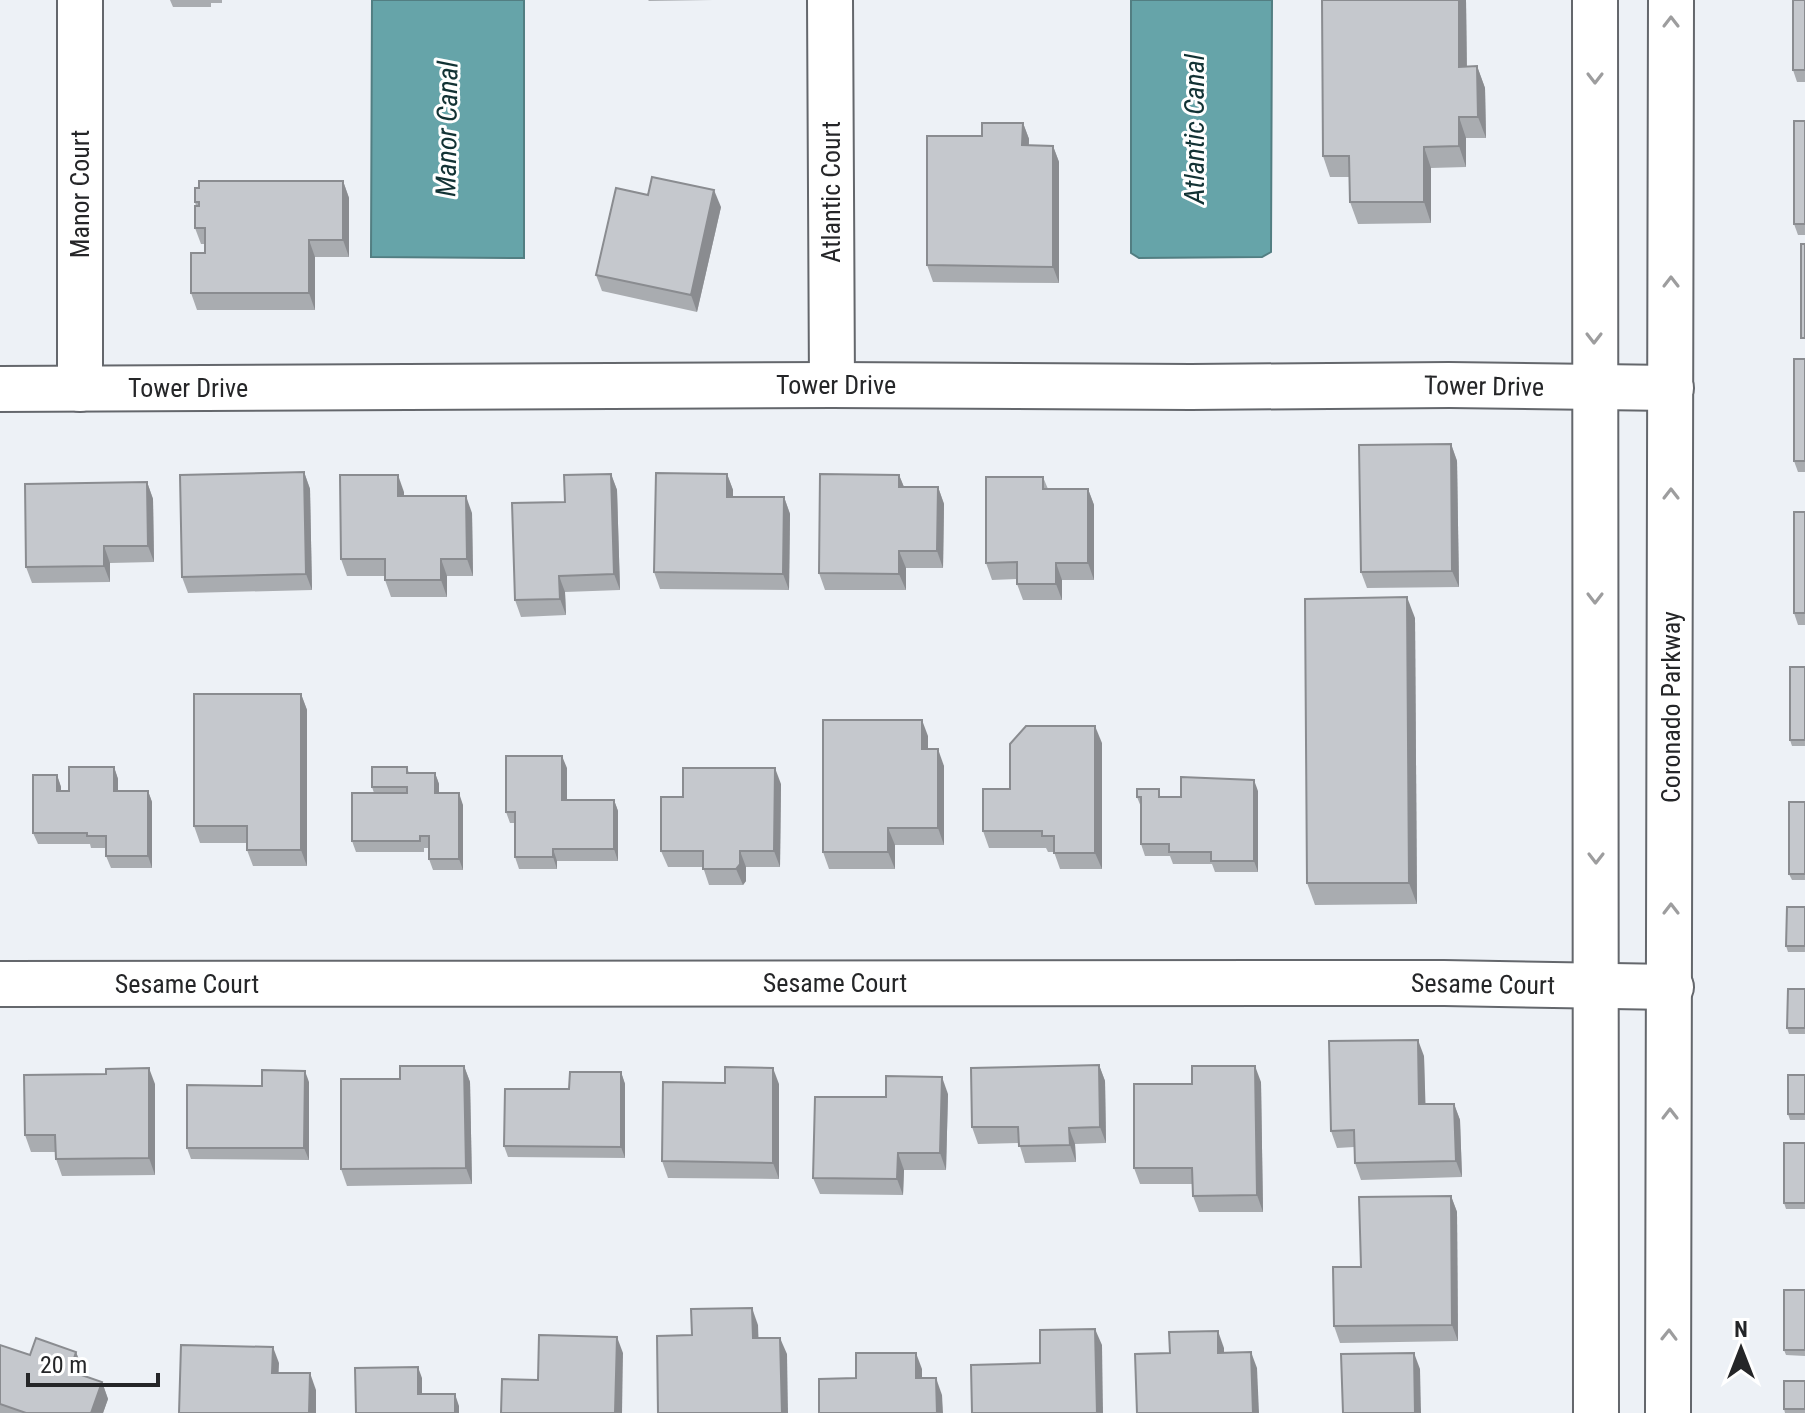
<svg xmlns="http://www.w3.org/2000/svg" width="1805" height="1413" viewBox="0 0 1805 1413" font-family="'Roboto Condensed',sans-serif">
  <rect width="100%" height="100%" fill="#edf1f6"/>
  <!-- water -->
  <g fill="#66a4a9" stroke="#527e82" stroke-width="2">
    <path d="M372,0h152v258l-153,-1z"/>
    <path d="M1131,0h141l-1,252 -9,5 -123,1 -8,-5z"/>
  </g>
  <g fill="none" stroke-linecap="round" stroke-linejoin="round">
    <!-- minor casing -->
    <g stroke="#64676c" stroke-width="48">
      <g id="minor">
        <path d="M830,0l2,385"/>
        <path d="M0,389l832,-4 359,2 258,-2 222,3"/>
        <path d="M80,389v-389"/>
        <path d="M0,984l1444,-1 227,4"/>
      </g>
    </g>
    <!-- tertiary casing -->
    <g stroke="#64676c" stroke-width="48">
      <g id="tertiary">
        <path d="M1595,0l1,1413"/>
        <path d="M1668,1413l3,-1413"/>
      </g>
    </g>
    <!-- minor -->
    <use href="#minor" stroke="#fff" stroke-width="44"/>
    <!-- tertiary -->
    <use href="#tertiary" stroke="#fff" stroke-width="44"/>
  </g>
  <!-- wall -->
  <g fill="#a9acb0">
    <path d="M170,0h52v3h-11v4h-38z"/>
    <path d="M648,0h65l-64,1z"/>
    <path d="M1466,0l1,67 10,-1 8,22 1,50h-20v29l-35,1v55l-73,1 -8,-22v-25h-20l-7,-21z"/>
    <path d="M1805,0v82h-8l-4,-12z"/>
    <path d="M1805,121v114h-7l-4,-11z"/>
    <path d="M1023,123l6,16v6l24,1 6,16v121l-126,-1 -6,-17 55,-129z"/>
    <path d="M343,181l6,17v59h-34v53h-118l-6,-17 14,-40v-9h-4l-6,-16 1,-22 -1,-4z"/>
    <path d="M648,195l73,12 -24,105 -95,-21 -6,-16z"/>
    <path d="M1805,359v113h-7l-4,-11z"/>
    <path d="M1451,444l6,17 2,126 -92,1 -6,-16z"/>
    <path d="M304,472l6,17 2,101 -124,3 -6,-16z"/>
    <path d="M611,474l6,16 3,100 -55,2 1,23 -45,2 -6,-17 50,-98z"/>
    <path d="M727,474l6,16v7h51l6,17 -1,76 -129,-1 -6,-17z"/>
    <path d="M899,475l5,12h34l6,17 -1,64h-37v22h-81l-6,-17z"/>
    <path d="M1043,477l5,12h40l6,16v75h-32v20h-39l-6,-16v-5l-25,1 -6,-17z"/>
    <path d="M147,482l6,17 1,63 -44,1v19l-78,1 -6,-16z"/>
    <path d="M404,492v4l68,17 1,63h-26v21h-56l-6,-17v-4h-38l-6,-17z"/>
    <path d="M1805,512v113h-7l-4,-12z"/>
    <path d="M1415,618l2,286 -102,1 -8,-22z"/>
    <path d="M1805,667v79h-13l-2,-6z"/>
    <path d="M301,694l6,16v156h-54l-6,-16v-7h-47l-6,-17z"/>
    <path d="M928,736v13l16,17v79h-49v24h-66l-6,-17z"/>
    <path d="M1102,743v126h-42l-6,-17h-6l-2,-4h-57l-6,-17 27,-42z"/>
    <path d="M114,767l4,12v12h30l4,11v66h-41l-5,-12v-8h-15l-1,-4h-52l-5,-11 24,-58 4,12v4h8z"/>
    <path d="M407,767l2,6h26l4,11v9l24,12v65h-30l-4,-11v-11h-5v4h-68l-4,-11 22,-48 -2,-6z"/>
    <path d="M567,768v32h47l4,11v50h-61v8h-38l-4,-12v-34h-5l-4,-11z"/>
    <path d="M781,784l-1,83h-34v14l-3,4h-34l-6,-18h-35l-7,-16 22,-54z"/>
    <path d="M1258,791v81h-43l-3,-8h-39l-3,-8h-25l-4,-12v-37l-4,-10h44z"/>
    <path d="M1805,802v78h-13l-3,-6z"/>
    <path d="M1805,907v45h-17l-2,-6z"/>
    <path d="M1805,989v45h-16l-2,-6z"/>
    <path d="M1424,1056l1,48h29l6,16 2,57 -101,3 -6,-17 -1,-16 -17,1 -6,-17z"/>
    <path d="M1099,1065l6,16 1,62 -31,1 1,18 -51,1 -6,-20 -41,1 -6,-17z"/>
    <path d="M464,1066l6,16 2,102 -125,2 -6,-17 59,-90z"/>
    <path d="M621,1072l4,12v74l-117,-1 -4,-11 65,-57z"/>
    <path d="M1805,1075v45h-15l-2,-6z"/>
    <path d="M309,1082v78l-118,-1 -4,-11 75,-62z"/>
    <path d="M1261,1082l2,130h-64l-6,-16v-12h-53l-6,-16 58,-84z"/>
    <path d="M725,1083l54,1v95l-111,-1 -6,-17z"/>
    <path d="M155,1084v91l-93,1 -6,-17v-7h-25l-6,-17z"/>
    <path d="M948,1094l-2,76h-42l-1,25 -83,-1 -7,-16 73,-81z"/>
    <path d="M1805,1143v66h-19l-2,-6z"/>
    <path d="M1451,1196l6,16 1,129 -118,2 -6,-17 27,-59z"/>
    <path d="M1805,1290v66l-19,-1 -2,-5z"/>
    <path d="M0,1345l30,10 46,-3 6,16 -2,6 22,8 6,17 -5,14h-103z"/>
    <path d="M1805,1381v32h-20l-1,-4z"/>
  </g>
  <!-- shaded-wall -->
  <g fill="#8a8c90">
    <path d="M1459,0h7l1,88 -8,-21z"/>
    <path d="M1477,66l8,22 1,50 -8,-21z"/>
    <path d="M1459,117l7,21v29l-7,-21z"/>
    <path d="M1023,123l6,16 -1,23 -6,-17z"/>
    <path d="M1053,146l6,16v121l-6,-16z"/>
    <path d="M1424,147l7,21v55l-7,-21z"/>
    <path d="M343,181l6,17v59l-6,-17z"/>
    <path d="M714,190l7,17 -24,105 -6,-17z"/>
    <path d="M309,240l6,17v53l-6,-17z"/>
    <path d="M1451,444l6,17 2,126 -7,-16z"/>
    <path d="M304,472l6,17 2,101 -6,-16z"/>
    <path d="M611,474l6,16 3,100 -6,-16z"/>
    <path d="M727,474l6,16v23l-6,-16z"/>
    <path d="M398,475l6,17v21l-6,-17z"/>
    <path d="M899,475l7,17 -7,-5z"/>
    <path d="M147,482l6,17 1,63 -6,-16z"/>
    <path d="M938,487l6,17 -1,64 -6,-17z"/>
    <path d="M1088,489l6,16v75l-6,-17z"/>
    <path d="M466,496l6,17 1,63 -6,-17z"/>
    <path d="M784,497l6,17 -1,76 -6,-16z"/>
    <path d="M104,546l6,17v19l-6,-16z"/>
    <path d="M899,551l7,17v22l-7,-16z"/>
    <path d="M441,559l6,17v21l-6,-17z"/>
    <path d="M1056,563l6,17v20l-6,-16z"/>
    <path d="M559,576l6,16 1,23 -6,-16z"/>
    <path d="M1407,597l8,21 2,286 -8,-21z"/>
    <path d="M301,694l6,16v156l-6,-16z"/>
    <path d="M922,720l6,16v30l-6,-17z"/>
    <path d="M1095,726l7,17v126l-7,-16z"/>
    <path d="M938,749l6,17v79l-6,-17z"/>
    <path d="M562,756l5,12v43l-5,-11z"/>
    <path d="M114,767l4,12v23l-4,-11z"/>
    <path d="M775,768l6,16 -1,83 -6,-16z"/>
    <path d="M435,773l4,11v21l-4,-12z"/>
    <path d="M57,775l4,12v15l-4,-11z"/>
    <path d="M1254,780l4,11v81l-4,-11z"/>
    <path d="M148,791l4,11v66l-4,-12z"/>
    <path d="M459,793l4,12v65l-4,-11z"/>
    <path d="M614,800l4,11v50l-4,-12z"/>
    <path d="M888,828l7,17v24l-7,-17z"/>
    <path d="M553,849l4,12v8l-4,-12z"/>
    <path d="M740,851l6,16v14l-3,4 -7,-16z"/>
    <path d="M1418,1040l6,16 2,65 -7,-17z"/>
    <path d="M1099,1065l6,16 1,62 -6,-16z"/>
    <path d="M464,1066l6,16 2,102 -6,-16z"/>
    <path d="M1255,1066l6,16 2,130 -6,-17z"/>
    <path d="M149,1068l6,16v91l-6,-17z"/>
    <path d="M773,1068l6,16v95l-6,-16z"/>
    <path d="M305,1071l4,11v78l-5,-12z"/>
    <path d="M621,1072l4,12v74l-4,-11z"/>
    <path d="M942,1077l6,17 -2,76 -6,-17z"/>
    <path d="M1454,1104l6,16 2,57 -6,-16z"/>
    <path d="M1069,1128l6,16 1,18 -6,-17z"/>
    <path d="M898,1153l6,17 -1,25 -6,-16z"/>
    <path d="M1451,1196l6,16 1,129 -6,-16z"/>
    <path d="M752,1308l6,17 1,29 -6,-16z"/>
    <path d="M1095,1329l7,16 1,68h-6z"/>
    <path d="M1218,1331l6,17v21l-6,-16z"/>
    <path d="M617,1337l6,16 -1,60h-7z"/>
    <path d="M780,1338l7,16 1,59h-6z"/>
    <path d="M273,1347l6,16 -1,26 -6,-16z"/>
    <path d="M76,1352l6,16 -6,19 -6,-16z"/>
    <path d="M1251,1352l6,16 2,45h-6z"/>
    <path d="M916,1353l6,16v26l-6,-17z"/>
    <path d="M1414,1353l6,16 1,44h-6z"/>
    <path d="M418,1367l4,11v28l-4,-12z"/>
    <path d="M310,1373l6,17v23h-7z"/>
    <path d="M936,1378l6,17 1,18h-6z"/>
    <path d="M102,1382l6,17 -5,14h-12z"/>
    <path d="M455,1394l4,12v7h-4z"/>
  </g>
  <!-- building -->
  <g fill="#c5c8cd" stroke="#8a8c90" stroke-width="2">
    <path d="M1322,0h137v67l18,-1 1,51h-19v29l-35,1v55h-74l-1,-46h-26z"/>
    <rect x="1793" y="0" width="12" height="70"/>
    <rect x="1794" y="121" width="11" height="103"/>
    <path d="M982,123h41l-1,22 31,1v121l-126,-2v-129h55z"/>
    <path d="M652,177l62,13 -23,105 -95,-20 20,-87 32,7z"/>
    <path d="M199,181h144v59h-34v53h-118v-40h14v-25h-10v-22h4v-4h-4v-14h4z"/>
    <rect x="1801" y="244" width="4" height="94"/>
    <rect x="1794" y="359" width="11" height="102"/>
    <path d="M1451,444l1,127 -91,1 -2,-127z"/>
    <path d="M304,472l2,102 -124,3 -2,-102z"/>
    <path d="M656,473l71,1v23h57l-1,77 -129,-2z"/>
    <path d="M611,474l3,100 -55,2 1,23 -45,1 -3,-97 53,-1 -1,-27z"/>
    <path d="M820,474l79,1v12h39l-1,64h-38v23l-80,-1z"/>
    <path d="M340,475h58v21h68l1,63h-26v21h-56v-21h-44z"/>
    <path d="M986,477h57v12h45v74h-32v21h-39v-22l-31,1z"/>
    <path d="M147,482l1,64h-44v20l-78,1 -1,-83z"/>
    <rect x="1794" y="512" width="11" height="101"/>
    <path d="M1407,597l2,286h-102l-2,-284z"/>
    <rect x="1790" y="667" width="15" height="73"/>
    <path d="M194,694h107v156h-54v-24h-53z"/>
    <path d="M823,720h99v29h16v79h-50v24h-65z"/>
    <path d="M1026,726h69v127h-41v-17h-12v-5h-59v-42h27v-45z"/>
    <path d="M506,756h56v44h52v49h-61v8h-38v-45h-9z"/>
    <path d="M69,767h45v24h34v65h-42v-20h-19v-3h-54v-58h24v16h12z"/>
    <path d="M372,767h35v6h28v20h24v66h-30v-23h-9v5h-68v-48h55v-6h-35z"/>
    <path d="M683,768h92l-1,83h-34v13l-4,5h-33v-18h-42v-54h22z"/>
    <path d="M1181,777l73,3v81h-43v-9h-42v-8h-28v-47h-4v-8h22v8h22z"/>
    <rect x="1789" y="802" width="16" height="72"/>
    <path d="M1787,907h18v39h-19z"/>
    <path d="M1788,989h17v39h-18z"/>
    <path d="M1418,1040l1,64h35l2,57 -101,2 -1,-33 -23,1 -2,-90z"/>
    <path d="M1099,1065l1,62 -31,1 1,17 -51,1 -1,-19h-46l-1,-59z"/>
    <path d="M400,1066h64l2,102 -125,1v-90h59z"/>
    <path d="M1192,1066h63l2,129 -64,1 -1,-28h-58v-84h58z"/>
    <path d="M725,1067l48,1v95l-111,-2 1,-79 62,1z"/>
    <path d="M149,1068v90l-93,1 -1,-24h-30l-1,-60 82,-1v-5z"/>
    <path d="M262,1070l43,1 -1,77h-117v-63l75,1z"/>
    <path d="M570,1072h51v75l-117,-1 1,-57h64z"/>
    <rect x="1788" y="1075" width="17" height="39"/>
    <path d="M886,1076l56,1 -2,76h-42l-1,26 -84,-1 2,-81h71z"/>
    <rect x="1784" y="1143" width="21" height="60"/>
    <path d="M1451,1196l1,129 -118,1 -1,-59h28l-2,-70z"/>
    <rect x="1784" y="1290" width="21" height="60"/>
    <path d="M752,1308l1,30h27l2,75h-124l-1,-77 35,-1 -1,-26z"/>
    <path d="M1095,1329l2,84h-125l-1,-48 69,-2v-33z"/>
    <path d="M1218,1331v22l33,-1 2,61h-116l-2,-59 35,-1 -1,-21z"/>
    <path d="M539,1335l78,2 -2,76h-114l1,-34 36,1z"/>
    <path d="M36,1338l40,14 -6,19 32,11 -11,31h-65l-26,-9v-59l30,10z"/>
    <path d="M181,1345l92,2 -1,26h38l-1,40h-130z"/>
    <path d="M856,1353h60v25h20l1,35h-118v-34l37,-1z"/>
    <path d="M1414,1353l1,60h-72l-2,-59z"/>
    <path d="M418,1367v27h37v19h-99l-1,-45z"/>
    <rect x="1784" y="1381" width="21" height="28"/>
  </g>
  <!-- one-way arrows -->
  <defs><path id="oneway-chevron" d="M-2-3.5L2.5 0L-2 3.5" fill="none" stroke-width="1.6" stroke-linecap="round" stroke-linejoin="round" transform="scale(2)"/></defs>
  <g stroke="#9d9d9e">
    <use href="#oneway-chevron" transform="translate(1671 22) rotate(-90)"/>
    <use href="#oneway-chevron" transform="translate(1595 78) rotate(90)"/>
    <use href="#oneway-chevron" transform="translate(1671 282) rotate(-90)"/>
    <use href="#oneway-chevron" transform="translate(1594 338) rotate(90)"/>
    <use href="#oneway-chevron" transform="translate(1671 494) rotate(-90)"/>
    <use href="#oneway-chevron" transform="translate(1595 598) rotate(90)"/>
    <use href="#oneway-chevron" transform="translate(1596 858) rotate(90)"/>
    <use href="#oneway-chevron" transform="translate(1671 909) rotate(-90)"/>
    <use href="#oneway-chevron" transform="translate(1670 1114) rotate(-90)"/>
    <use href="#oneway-chevron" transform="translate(1669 1335) rotate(-89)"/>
  </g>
  <g text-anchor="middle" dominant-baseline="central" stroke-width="6" stroke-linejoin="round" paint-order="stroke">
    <!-- street labels -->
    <g font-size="26" fill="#252628" stroke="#fff">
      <text transform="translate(831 192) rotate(-90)">Atlantic Court</text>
      <text transform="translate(80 194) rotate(-90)">Manor Court</text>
      <text x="836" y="385">Tower Drive</text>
      <text transform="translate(1484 386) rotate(1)">Tower Drive</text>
      <text x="188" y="388">Tower Drive</text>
      <text transform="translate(1671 707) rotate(-90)">Coronado Parkway</text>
      <text x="835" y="983">Sesame Court</text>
      <text x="187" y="984">Sesame Court</text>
      <text transform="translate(1483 984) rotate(1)">Sesame Court</text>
    </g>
    <!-- water labels -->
    <g font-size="28" font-style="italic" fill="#123234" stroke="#fff">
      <text transform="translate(447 129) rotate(-89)">Manor Canal</text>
      <text transform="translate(1194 129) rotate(-90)">Atlantic Canal</text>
    </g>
  </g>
  <!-- north arrow -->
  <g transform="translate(1741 1349)" stroke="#ffffff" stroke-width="6" paint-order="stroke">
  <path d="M0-6L14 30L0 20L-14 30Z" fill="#252628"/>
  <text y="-12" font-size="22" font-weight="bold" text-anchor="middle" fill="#252628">N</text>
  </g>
  <!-- scale -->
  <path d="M28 1373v12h130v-12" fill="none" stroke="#252628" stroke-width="4"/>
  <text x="40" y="1373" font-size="24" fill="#252628" stroke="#ffffff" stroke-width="6" paint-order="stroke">20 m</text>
</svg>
